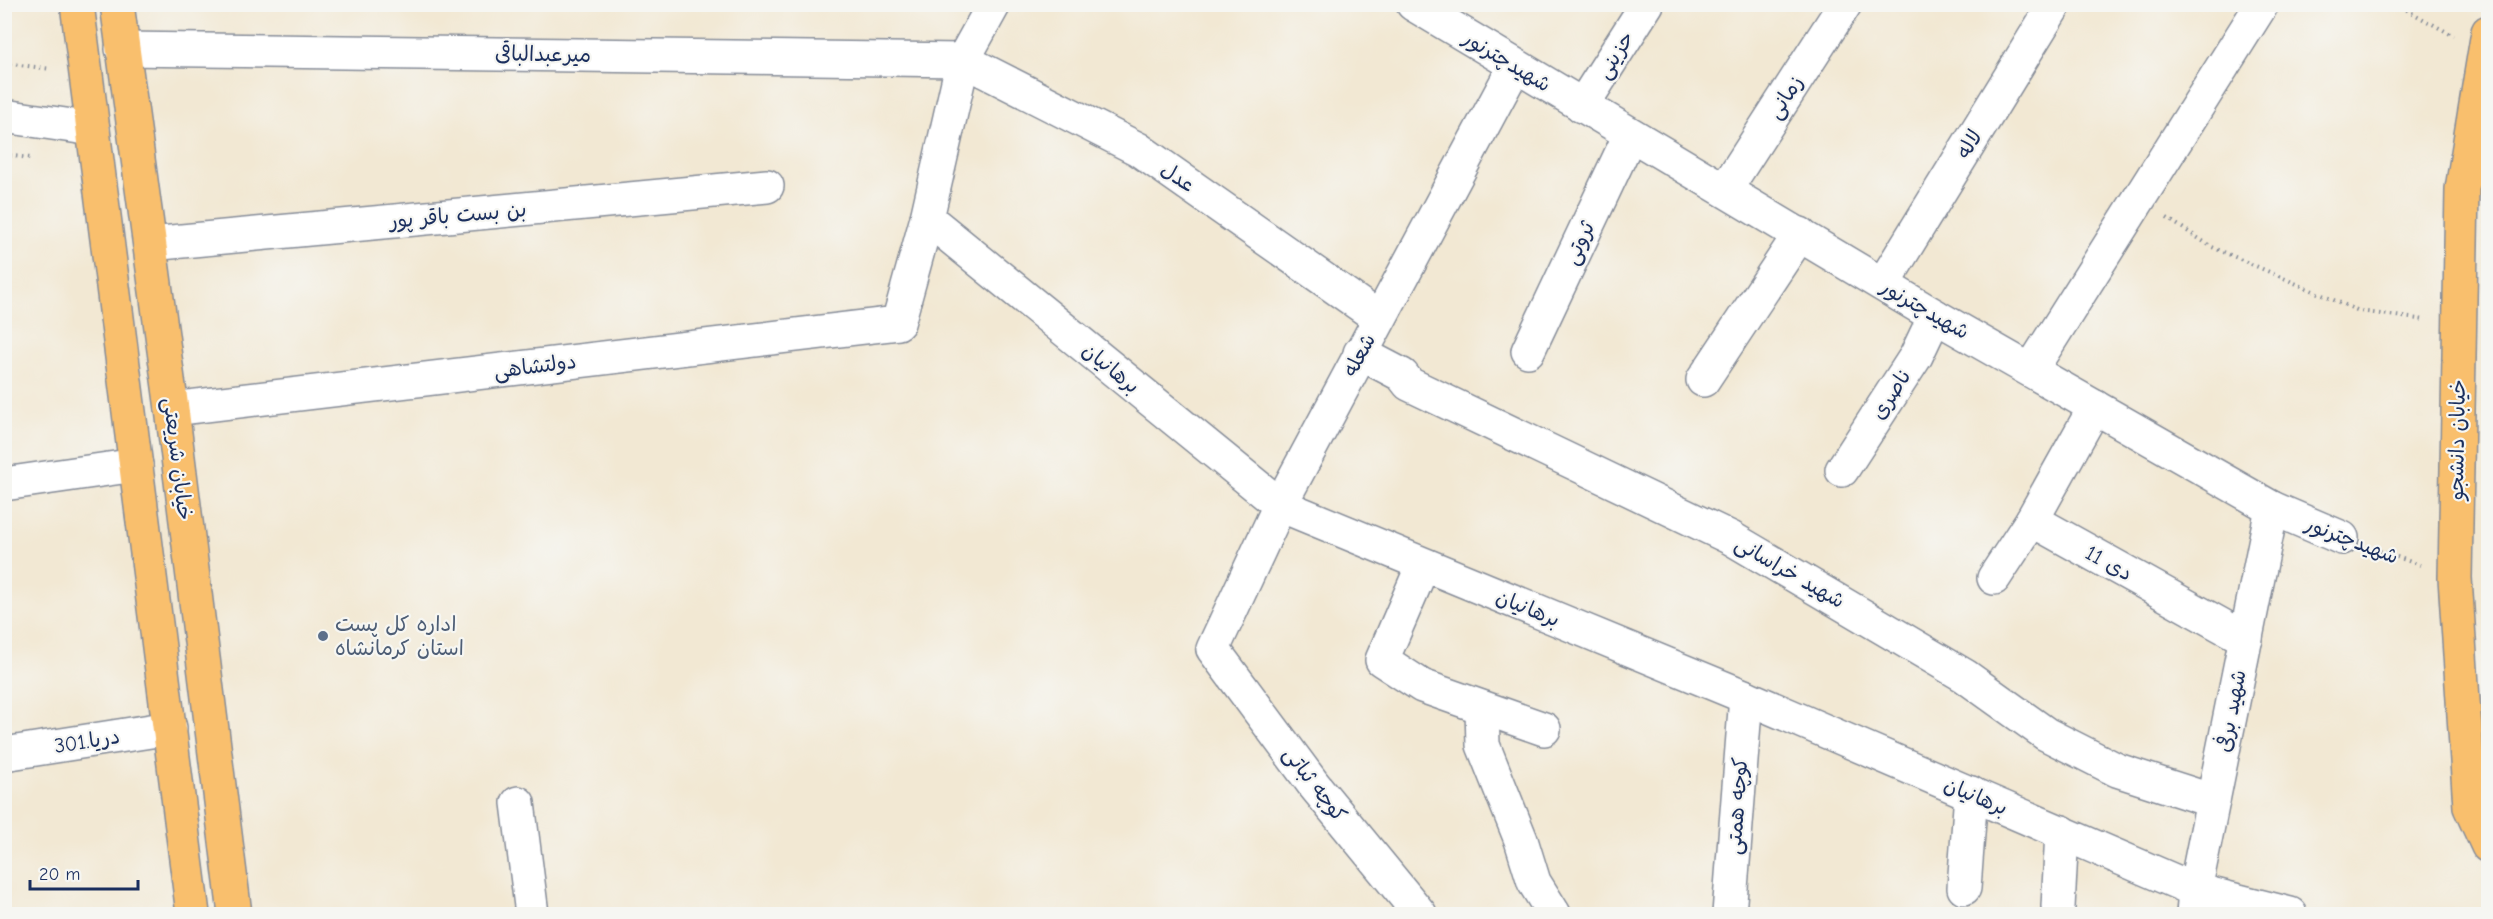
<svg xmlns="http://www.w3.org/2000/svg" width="2493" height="919" viewBox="0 0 2493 919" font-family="'Comic Neue','Playpen Sans Arabic',sans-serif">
  <rect width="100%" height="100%" fill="#f6f6f2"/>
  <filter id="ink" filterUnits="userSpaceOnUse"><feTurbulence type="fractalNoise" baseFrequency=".0167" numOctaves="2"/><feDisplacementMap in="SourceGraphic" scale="12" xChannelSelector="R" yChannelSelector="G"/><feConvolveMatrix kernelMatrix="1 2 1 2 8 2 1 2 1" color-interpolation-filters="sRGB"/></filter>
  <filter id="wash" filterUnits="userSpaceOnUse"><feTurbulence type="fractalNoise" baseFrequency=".008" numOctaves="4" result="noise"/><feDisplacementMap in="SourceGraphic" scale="24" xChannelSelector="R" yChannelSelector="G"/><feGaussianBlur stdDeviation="1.35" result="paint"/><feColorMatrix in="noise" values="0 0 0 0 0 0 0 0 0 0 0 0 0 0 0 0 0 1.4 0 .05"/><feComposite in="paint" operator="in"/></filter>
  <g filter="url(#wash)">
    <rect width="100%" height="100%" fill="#f2e8d3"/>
  </g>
  <g filter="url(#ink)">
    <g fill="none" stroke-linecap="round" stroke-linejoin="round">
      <!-- minor casing -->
      <g stroke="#868c98" stroke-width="36">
        <g id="minor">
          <path d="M1413,4l522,312 337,192 70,30"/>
          <path d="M122,49l841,11 175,89 241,169"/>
          <path d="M1582,106l65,-102"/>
          <path d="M4,116l89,13"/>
          <path d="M1725,190l120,-186"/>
          <path d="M927,218l353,287 466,192 449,193 95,24"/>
          <path d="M150,244l617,-58"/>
          <path d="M1883,284l172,-280"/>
          <path d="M1528,351l102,-216"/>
          <path d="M1360,353l42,22 7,9 322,154 234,138 81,58 71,36 96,31"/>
          <path d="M2031,370l231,-366"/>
          <path d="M1703,380l97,-146"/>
          <path d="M172,409l726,-86 29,-105 36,-158 31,-56"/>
          <path d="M1842,470l74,-114 19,-40"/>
          <path d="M4,484l132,-19"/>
          <path d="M2032,520l63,-113"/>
          <path d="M1423,565l-41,95 40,26 122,43"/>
          <path d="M1994,578l38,-58 214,119"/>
          <path d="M1482,708l1,37 38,95 13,42 20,32"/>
          <path d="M4,754l166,-26"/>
          <path d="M518,803l14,111"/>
          <path d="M1964,888l7,-95"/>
          <path d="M2058,907l4,-75"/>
          <path d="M1420,914l-106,-129 -101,-136 67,-144 235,-439"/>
          <path d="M1729,914l17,-217"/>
          <path d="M2193,914l2,-24 77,-382"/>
        </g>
      </g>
      <!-- major casing -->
      <g stroke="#868c98" stroke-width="36">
        <g id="major">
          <path d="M77,4l116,910"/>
          <path d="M117,4l55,405 63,505"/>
          <path d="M2488,32l-26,157 -7,389 15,229 18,39"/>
        </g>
      </g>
      <!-- path -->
      <g stroke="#868c98" stroke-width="4" stroke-dasharray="1.5 4.5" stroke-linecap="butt">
        <path d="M2396,4l58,32"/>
        <path d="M4,63l47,6"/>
        <path d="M4,155l27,3"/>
        <path d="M2167,218l45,29 147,64 66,9"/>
        <path d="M2374,549l46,16"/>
      </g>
      <!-- minor -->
      <use href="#minor" stroke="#fff" stroke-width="33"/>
      <!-- major -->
      <use href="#major" stroke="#f9bf6d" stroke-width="33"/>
    </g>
  </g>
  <!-- markers -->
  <circle fill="#5c6f8a" stroke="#f6f6f2" stroke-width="2" cx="323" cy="636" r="6"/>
  <g text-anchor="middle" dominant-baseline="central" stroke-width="4.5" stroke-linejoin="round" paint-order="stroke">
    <!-- street labels -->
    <g font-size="21" fill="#1b2f5e" stroke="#f6f6f2">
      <text transform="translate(543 54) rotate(1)">میرعبدالباقی</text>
      <text transform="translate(1615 55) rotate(-58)">حزینی</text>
      <text transform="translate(1507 61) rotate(31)">شهیدچترنور</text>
      <text transform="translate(1785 97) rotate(-57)">زمانی</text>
      <text transform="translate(1969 144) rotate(-58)">لاله</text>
      <text transform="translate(1178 177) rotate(35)">عدل</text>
      <text transform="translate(458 215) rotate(-5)">بن بست باقر پور</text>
      <text transform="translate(1579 243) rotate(-65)">ثروتی</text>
      <text transform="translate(1925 309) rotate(30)">شهیدچترنور</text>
      <text transform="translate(1359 355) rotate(-62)">شعله</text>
      <text transform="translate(535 366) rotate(-7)">دولتشاهی</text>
      <text transform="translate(1111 368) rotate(39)">برهانیان</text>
      <text transform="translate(1891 394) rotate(-57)">ناصری</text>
      <text transform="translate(2457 440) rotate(-89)">خیابان دانشجو</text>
      <text transform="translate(178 459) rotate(83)">خیابان شریعتی</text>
      <text transform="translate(2352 540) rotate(21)">شهیدچترنور</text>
      <text transform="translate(2109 563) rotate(29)">11 دی</text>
      <text transform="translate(1790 572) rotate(30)">شهید خراسانی</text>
      <text transform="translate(1528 608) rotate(22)">برهانیان</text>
      <text transform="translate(2231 711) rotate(-79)">شهید برفی</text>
      <text transform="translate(87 741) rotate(-9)">301.دریا</text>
      <text transform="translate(1315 784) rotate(52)">کوچه ثباتی</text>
      <text transform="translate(1976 796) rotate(23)">برهانیان</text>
      <text transform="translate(1737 806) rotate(-86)">کوچه همتی</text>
    </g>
    <!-- service labels -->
    <g font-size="21" fill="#4e5e75" stroke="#f6f6f2" text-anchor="start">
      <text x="335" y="624">اداره کل پست<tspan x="335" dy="24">استان کرمانشاه</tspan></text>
    </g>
  </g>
  <!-- margin -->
  <rect width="2493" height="919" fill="none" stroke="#f6f6f2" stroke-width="24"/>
  <!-- scale -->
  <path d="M30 880v9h108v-9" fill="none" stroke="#1b2f5e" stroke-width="3"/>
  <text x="39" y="880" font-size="18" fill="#1b2f5e" stroke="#f6f6f2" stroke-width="4.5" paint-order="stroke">20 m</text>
</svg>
